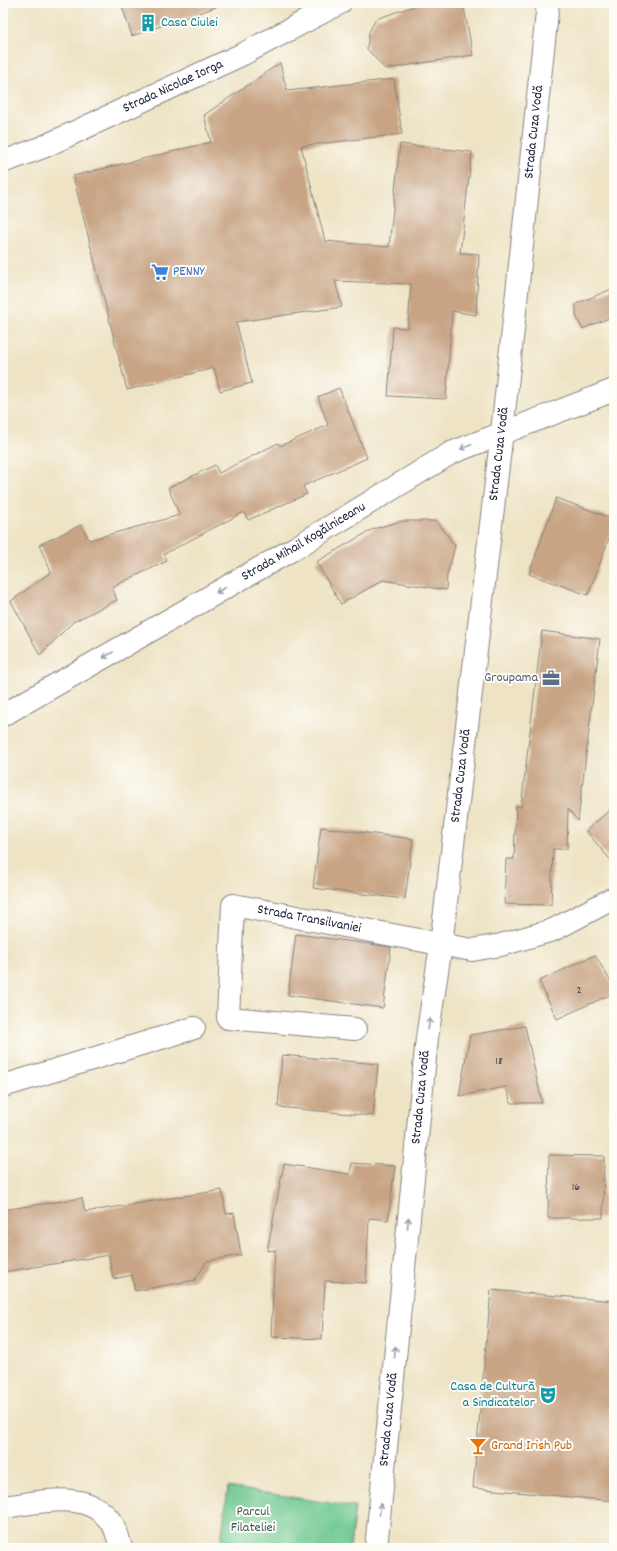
<svg xmlns="http://www.w3.org/2000/svg" width="617" height="1551" viewBox="0 0 617 1551" font-family="Dekko,sans-serif">
  <rect width="100%" height="100%" fill="#fdfcf7"/>
  <filter id="ink" filterUnits="userSpaceOnUse"><feTurbulence type="fractalNoise" baseFrequency=".025" numOctaves="2"/><feDisplacementMap in="SourceGraphic" scale="8" xChannelSelector="R" yChannelSelector="G"/><feConvolveMatrix kernelMatrix="1 2 1 2 8 2 1 2 1" color-interpolation-filters="sRGB"/></filter>
  <filter id="wash" filterUnits="userSpaceOnUse"><feTurbulence type="fractalNoise" baseFrequency=".012" numOctaves="4" result="noise"/><feDisplacementMap in="SourceGraphic" scale="16" xChannelSelector="R" yChannelSelector="G"/><feGaussianBlur stdDeviation="0.9" result="paint"/><feColorMatrix in="noise" values="0 0 0 0 0 0 0 0 0 0 0 0 0 0 0 0 0 1.4 0 .05"/><feComposite in="paint" operator="in"/></filter>
  <g filter="url(#wash)">
    <rect width="100%" height="100%" fill="#eee3c4"/>
    <!-- green -->
    <path fill="#6ec88f" stroke="#487565" d="M228,1487l127,20 -5,41h-130z"/>
    <g id="blocks">
      <!-- building -->
      <g fill="#c8a484">
        <path d="M121,3h95v4l-84,29z"/>
        <path d="M423,3h40l10,52 -88,14 -18,-20 2,-17 7,-13z"/>
        <path d="M280,63l7,28 107,-12 8,55 -101,12 24,95 64,6 11,-103 72,8 -12,101 19,1 -3,61 -24,-4 -6,88 -58,-3 5,-69 15,1 3,-44 -76,-3 7,26 -106,15 16,61 -32,8 -6,-23 -87,22 -54,-214 138,-34 -7,-27z"/>
        <path d="M614,288v28l-32,13 -6,-14v-11z"/>
        <path d="M339,388l28,70 -64,28 4,8 -59,26 -4,-8 -80,42 3,7 -55,26 5,13 -44,22 -33,33 -29,-54 40,-29 -12,-27 42,-20 8,15 91,-25 -12,-27 47,-23 4,8 59,-30 2,3 48,-21 -10,-28z"/>
        <path d="M556,498l58,21v6l-26,70 -59,-21z"/>
        <path d="M402,521h35l18,25 -8,29 -1,15 -63,-10 -42,24 -25,-42 57,-33z"/>
        <path d="M542,631l58,8 -22,182 -10,-12 -1,40h-14l-2,56 -47,-1 2,-45h8l2,-53 5,1z"/>
        <path d="M614,806v58l-28,-33z"/>
        <path d="M321,827l92,12 -8,60 -92,-11z"/>
        <path d="M296,934l95,13 -8,61 -95,-13z"/>
        <path d="M595,955l19,32v6l-57,26 -18,-38z"/>
        <path d="M525,1026l17,77h-31l-5,-16 -47,9 11,-61z"/>
        <path d="M282,1055l96,9 -5,52 -95,-9z"/>
        <path d="M549,1155l55,1 -1,62h-55z"/>
        <path d="M352,1163l43,3 -7,54 -19,-2 -3,65 -41,-2 -3,58 -51,-2 4,-87 -8,1 17,-87 66,10z"/>
        <path d="M222,1190l4,24 8,-1 7,42 -34,6 -12,19 -60,11 -3,-16 -19,4 -4,-24 -106,17v-62l79,-12 3,14z"/>
        <path d="M491,1290l123,11v200l-141,-13z"/>
      </g>
    </g>
  </g>
  <g filter="url(#ink)">
    <use href="#blocks" fill-opacity="0" stroke="#888280" stroke-width="1"/>
    <g fill="none" stroke-linecap="round" stroke-linejoin="round">
      <!-- street casing -->
      <g stroke="#888280" stroke-width="24">
        <g id="street">
          <path id="s1" d="M3,715l292,-167 156,-95 163,-63"/>
          <path id="s2" d="M355,1029l-127,-11 5,-113 239,45 29,-5 52,-15 61,-32"/>
          <path d="M3,1086l191,-58"/>
          <path d="M3,1507c36,-4 87,-20 110,18 4,6 6,16 8,23"/>
          <path id="s3" d="M376,1548l51,-510 14,-93 61,-513 46,-429"/>
        </g>
      </g>
      <!-- secondary casing -->
      <g stroke="#888280" stroke-width="24">
        <g id="secondary">
          <path id="s4" d="M3,162l40,-15 200,-93 97,-51"/>
        </g>
      </g>
      <!-- street -->
      <use href="#street" stroke="#fff" stroke-width="22"/>
      <!-- secondary -->
      <use href="#secondary" stroke="#fff" stroke-width="22"/>
    </g>
    <!-- one-way arrows -->
    <defs><path id="oneway-shaft" d="M-6 0H5M1.5-3L5.5 0L1.5 3" fill="none" stroke-width="1.6" stroke-linecap="round" stroke-linejoin="round"/></defs>
    <g stroke="#9c9ca7">
      <use href="#oneway-shaft" transform="translate(466 447) rotate(158)"/>
      <use href="#oneway-shaft" transform="translate(221 590) rotate(150)"/>
      <use href="#oneway-shaft" transform="translate(108 655) rotate(150)"/>
      <use href="#oneway-shaft" transform="translate(429 1024) rotate(-81)"/>
      <use href="#oneway-shaft" transform="translate(408 1223) rotate(-84)"/>
      <use href="#oneway-shaft" transform="translate(395 1352) rotate(-84)"/>
      <use href="#oneway-shaft" transform="translate(380 1509) rotate(-84)"/>
    </g>
  </g>
  <!-- icons -->
  <defs>
    <g id="building-bare" transform="scale(1.38)"><path d="M-4-6H4V6H1V3H-1V6H-4ZM-2.5-4.3h1.7v1.8h-1.7ZM.8-4.3h1.7v1.8H.8ZM-2.5-1h1.7V.8h-1.7ZM.8-1h1.7V.8H.8Z" fill="#0f9aa8" stroke="#fdfcf7" stroke-width="2.5" paint-order="stroke"/></g>
    <g id="supermarket-bare" transform="scale(1.38)"><path d="M-6-5.5h2.5l.6 2H6L4.5 2H-2.5L-4.4-4H-6ZM-1.5 3.2a1.3 1.3 0 1 0 .1 0ZM3 3.2a1.3 1.3 0 1 0 .1 0Z" fill="#3f7fe0" stroke="#fdfcf7" stroke-width="2.5" paint-order="stroke"/></g>
    <g id="office-bare" transform="scale(1.38)"><path d="M-6-3h4V-5.5h4V-3h4V5H-6ZM-1-4.5V-3h2v-1.5ZM-6 0V1H6V0Z" fill="#5c6f8a" stroke="#fdfcf7" stroke-width="2.5" paint-order="stroke"/></g>
    <g id="theatre-bare" transform="scale(1.38)"><path d="M-5-5.5Q0-4 5-5.5V0Q5 5 0 6Q-5 5-5 0ZM-3.3-2.5H-1v1.5H-3.3ZM1-2.5H3.3v1.5H1ZM-2.8 1Q0 5.5 2.8 1Z" fill="#0f9aa8" stroke="#fdfcf7" stroke-width="2.5" paint-order="stroke"/></g>
    <g id="bar-bare" transform="scale(1.38)"><path d="M-6-5H6L.8 .8V4.5H3.5V6h-7V4.5H-.8V.8Z" fill="#e8710a" stroke="#fdfcf7" stroke-width="2.5" paint-order="stroke"/></g>
  </defs>
  <g fill-rule="evenodd">
    <use href="#building-bare" x="148" y="23"/>
    <use href="#supermarket-bare" x="160" y="272"/>
    <use href="#office-bare" x="551" y="678"/>
    <use href="#theatre-bare" x="548" y="1395"/>
    <use href="#bar-bare" x="478" y="1446"/>
  </g>
  <g text-anchor="middle" dominant-baseline="central" stroke-width="4" stroke-linejoin="round" paint-order="stroke">
    <!-- number labels -->
    <g font-size="12" fill="#4c424d">
      <text x="579" y="990">2</text>
      <text x="499" y="1061">18</text>
      <text x="576" y="1187">16</text>
    </g>
    <!-- culture labels -->
    <g font-size="14" fill="#0d838f" stroke="#fdfcf7" text-anchor="start">
      <text x="161" y="23">Casa Ciulei</text>
      <text x="535" y="1387" text-anchor="end">Casa de Cultură<tspan x="535" dy="16">a Sindicatelor</tspan></text>
    </g>
    <!-- street labels -->
    <g font-size="14" fill="#22223b" stroke="#fdfcf7">
      <text stroke="none"><textPath href="#s4" startOffset="186">Strada Nicolae Iorga</textPath></text>
      <text stroke="none"><textPath href="#s3" startOffset="1425">Strada Cuza Vodă</textPath></text>
      <text stroke="none"><textPath href="#s3" startOffset="1101">Strada Cuza Vodă</textPath></text>
      <text stroke="none"><textPath href="#s1" startOffset="347">Strada Mihail Kogălniceanu</textPath></text>
      <text stroke="none"><textPath href="#s3" startOffset="777">Strada Cuza Vodă</textPath></text>
      <text stroke="none"><textPath href="#s2" startOffset="318">Strada Transilvaniei</textPath></text>
      <text stroke="none"><textPath href="#s3" startOffset="453">Strada Cuza Vodă</textPath></text>
      <text stroke="none"><textPath href="#s3" startOffset="129">Strada Cuza Vodă</textPath></text>
    </g>
    <!-- shop labels -->
    <g font-size="14" fill="#366cbe" stroke="#fdfcf7" text-anchor="start">
      <text x="173" y="272">PENNY</text>
    </g>
    <!-- service labels -->
    <g font-size="14" fill="#4e5e75" stroke="#fdfcf7" text-anchor="end">
      <text x="538" y="678">Groupama</text>
    </g>
    <!-- food labels -->
    <g font-size="14" fill="#c56008" stroke="#fdfcf7" text-anchor="start">
      <text x="491" y="1446">Grand Irish Pub</text>
    </g>
    <!-- park labels -->
    <g font-size="14" fill="#3d5c58" stroke="#fdfcf7">
      <text x="253" y="1512">Parcul<tspan x="253" dy="16">Filateliei</tspan></text>
    </g>
  </g>
  <!-- margin -->
  <rect width="617" height="1551" fill="none" stroke="#fdfcf7" stroke-width="16"/>
</svg>
